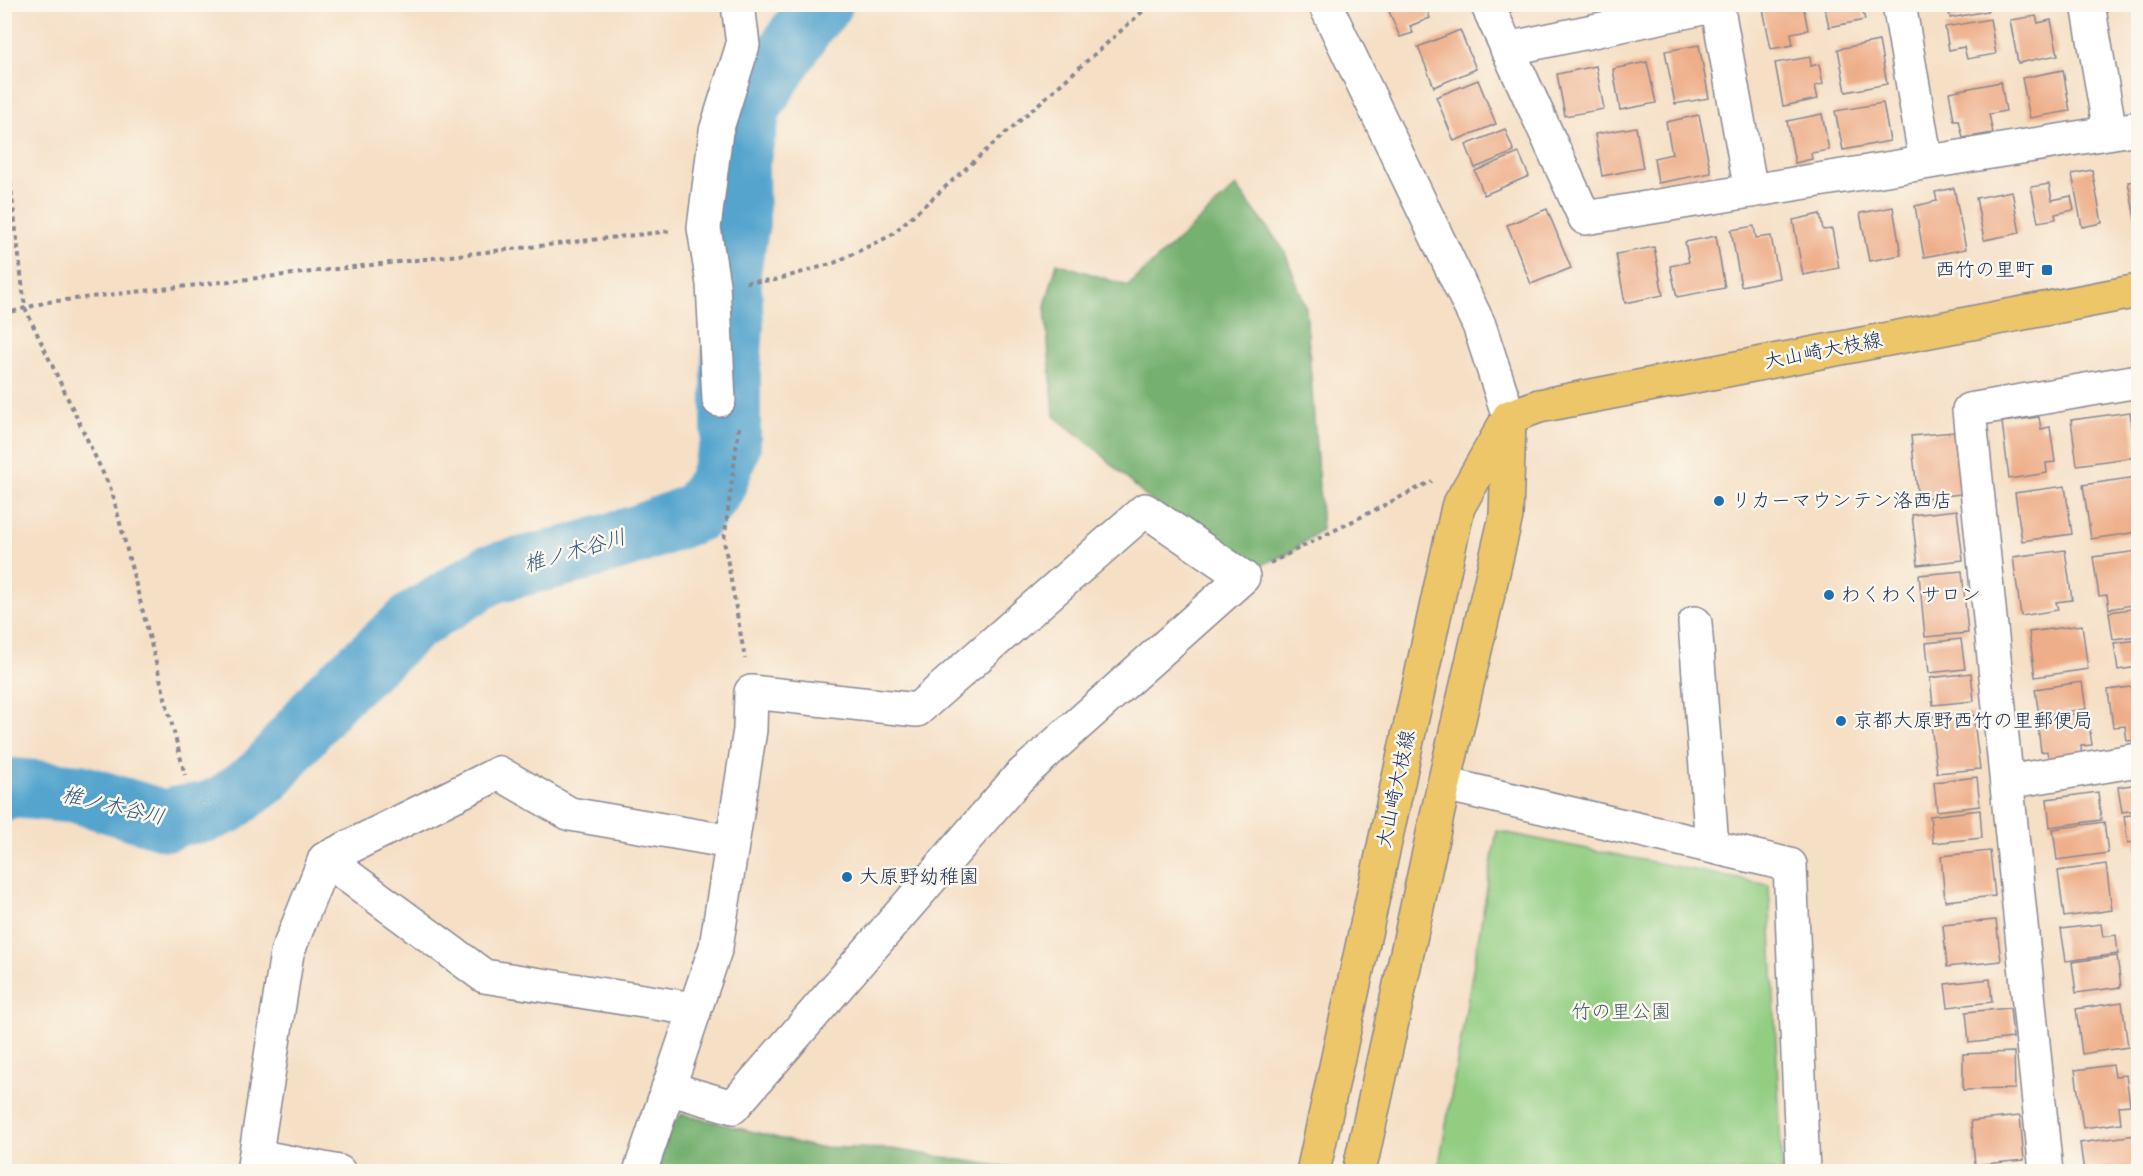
<svg xmlns="http://www.w3.org/2000/svg" width="2143" height="1176" viewBox="0 0 2143 1176" font-family="'Balsamiq Sans','Klee One',sans-serif">
  <rect width="100%" height="100%" fill="#fbf7ec"/>
  <filter id="ink" filterUnits="userSpaceOnUse"><feTurbulence type="fractalNoise" baseFrequency=".0167" numOctaves="2"/><feDisplacementMap in="SourceGraphic" scale="12" xChannelSelector="R" yChannelSelector="G"/><feConvolveMatrix kernelMatrix="1 2 1 2 8 2 1 2 1" color-interpolation-filters="sRGB"/></filter>
  <filter id="wash" filterUnits="userSpaceOnUse"><feTurbulence type="fractalNoise" baseFrequency=".008" numOctaves="4" result="noise"/><feDisplacementMap in="SourceGraphic" scale="24" xChannelSelector="R" yChannelSelector="G"/><feGaussianBlur stdDeviation="1.35" result="paint"/><feColorMatrix in="noise" values="0 0 0 0 0 0 0 0 0 0 0 0 0 0 0 0 0 1.4 0 .05"/><feComposite in="paint" operator="in"/></filter>
  <g filter="url(#wash)">
    <rect width="100%" height="100%" fill="#f5dfc5"/>
    <!-- green -->
    <path fill="#92cd82" stroke="#567e70" stroke-width="1.5" d="M1497,831l272,54 13,286h-344z"/>
    <!-- forest -->
    <g fill="#75b070" stroke="#487067" stroke-width="1.5">
      <path d="M1236,186l48,64 22,58 16,221 -34,25 -39,16 -104,-74 -47,-45 -44,-35 -9,-110 12,-43 71,23z"/>
      <path d="M682,1114l132,33 78,2 139,22 -372,1 -1,-6 13,-40z"/>
    </g>
    <g fill="none" stroke-linecap="round" stroke-linejoin="round">
      <!-- river -->
      <path stroke="#55a4ce" stroke-width="60" d="M4,791l9,-3 66,6 89,27 10,-5 29,-4 19,-8 38,-28 67,-80 82,-74 77,-48 81,-19 66,-20 60,-23 19,-27 15,-40v-78l3,-42 -3,-55 9,-47 -1,-57 13,-60 55,-85 16,-17"/>
    </g>
    <g id="blocks">
      <!-- building -->
      <g fill="#eeae89">
        <path d="M1386,4h39l5,14 -20,8 3,7 -13,4z"/>
        <path d="M1509,4h25v1l-23,6z"/>
        <path d="M1762,4h41l5,26 -17,3 2,12 -22,4z"/>
        <path d="M1824,4h37l4,16 -36,7z"/>
        <path d="M1948,4h38l2,7 -38,7z"/>
        <path d="M2036,16l2,7 13,-3 7,35 -40,8 -8,-43z"/>
        <path d="M1990,19l6,35 -29,5 -3,-12 -15,3 -4,-23z"/>
        <path d="M1460,30l16,39 -42,18 -16,-40z"/>
        <path d="M1879,41l8,43 -41,8 -8,-43z"/>
        <path d="M1699,45l10,53 -34,6 -10,-53z"/>
        <path d="M1810,57l1,9 8,-2 4,20 -8,2 3,13 -35,7 -8,-43z"/>
        <path d="M1647,62l9,41 -36,7 -7,-41z"/>
        <path d="M1596,66l8,43 -39,7 -8,-42z"/>
        <path d="M2063,70l7,41 -40,7 -8,-40z"/>
        <path d="M1478,80l18,44 -42,17 -18,-44z"/>
        <path d="M2001,82l5,29 -17,3 4,19 -30,5 -4,-18h-5l-5,-28z"/>
        <path d="M1883,103l7,38 -47,9 -8,-39z"/>
        <path d="M1822,114l7,36 -18,3 1,6 -17,4 -8,-42z"/>
        <path d="M1699,115l12,58 -53,10 -4,-25 18,-4 -6,-32z"/>
        <path d="M1636,127l7,41 -41,8 -7,-42z"/>
        <path d="M1505,129l9,23 -39,16 -9,-23z"/>
        <path d="M1519,153l10,23 -45,19 -9,-24z"/>
        <path d="M2138,161v56l-3,1 -7,-36 8,-1 -4,-19z"/>
        <path d="M2092,170l10,53 -20,4 -10,-53z"/>
        <path d="M2049,184l3,16 19,-4 3,14 -19,4 1,5 -18,3 -7,-35z"/>
        <path d="M1954,188l12,61 -42,8 -9,-51 22,-5 -2,-9z"/>
        <path d="M2012,191l8,42 -36,7 -8,-42z"/>
        <path d="M1893,207l8,48 -32,6 -9,-48z"/>
        <path d="M1547,209l24,59 -40,16 -24,-59z"/>
        <path d="M1820,214l3,16 9,-1 7,39 -36,7 -10,-55z"/>
        <path d="M1754,226l2,12 15,-2 8,42 -38,8 -10,-56z"/>
        <path d="M1716,236l9,52 -48,9 -7,-31 19,-4 -4,-20z"/>
        <path d="M1654,247l9,48 -38,8 -9,-49z"/>
        <path d="M2130,412l6,45 -59,8 -6,-45z"/>
        <path d="M2039,417l2,12 9,-2 5,35 -9,1 1,10 -38,6 -7,-57z"/>
        <path d="M1954,432l7,62 -43,5 -7,-63z"/>
        <path d="M2136,477l2,20v35l-47,7 -8,-54z"/>
        <path d="M2065,486l7,48 -50,7 -7,-48z"/>
        <path d="M1957,510l6,50 -45,5 -6,-50z"/>
        <path d="M2065,550l7,50 -16,2 2,8 -37,6 -8,-59z"/>
        <path d="M2138,551v53l-29,5 -2,-14 -8,1 -6,-39z"/>
        <path d="M1962,571l6,62 -43,4 -6,-62z"/>
        <path d="M2138,608v28l-25,3 -4,-27z"/>
        <path d="M2082,625l6,44 -53,8 -6,-45z"/>
        <path d="M1961,639l4,30 -36,4 -3,-30z"/>
        <path d="M2138,640v27l-20,3 -4,-27z"/>
        <path d="M1971,673l3,28 -41,4 -3,-27z"/>
        <path d="M2082,682l4,27 -47,6 -4,-26z"/>
        <path d="M2138,686v54l-11,1 -2,-15 -12,1 -5,-37z"/>
        <path d="M1973,712l7,57 -43,4 -7,-56z"/>
        <path d="M2087,712l5,33 -11,1 1,13 -33,5 -2,-13 -6,1 -4,-33z"/>
        <path d="M1977,777l3,29 -43,5 -3,-29z"/>
        <path d="M2138,784v26l-16,2 -4,-25z"/>
        <path d="M2098,792l3,28 -51,7 -3,-28z"/>
        <path d="M1980,810l2,28 -49,5 -3,-27z"/>
        <path d="M2138,814v36h-2l-1,-8 -7,1 -4,-27z"/>
        <path d="M2104,822l4,31 -51,7 -4,-31z"/>
        <path d="M1990,851l5,45 -50,5 -4,-45z"/>
        <path d="M2134,859h4v22h-1z"/>
        <path d="M2106,864l6,46 -48,7 -6,-46z"/>
        <path d="M1996,920l5,41 -54,6 -4,-42z"/>
        <path d="M2101,924l2,13 13,-2 2,19 -52,7 -5,-32z"/>
        <path d="M2117,956l4,31 -45,6 -4,-31z"/>
        <path d="M1990,979l2,23 -44,5 -3,-23z"/>
        <path d="M2122,1002l6,45 -46,7 -6,-45z"/>
        <path d="M2010,1008l3,30 -44,5 -3,-31z"/>
        <path d="M2014,1052l1,37 -52,1v-36z"/>
        <path d="M2113,1065l2,11 11,-1 4,30 -11,1 2,17 -38,5 -8,-58z"/>
        <path d="M2020,1116l4,44 -49,5 -4,-44z"/>
        <path d="M2135,1135l3,37h-54l-4,-29z"/>
      </g>
    </g>
  </g>
  <g filter="url(#ink)">
    <use href="#blocks" fill-opacity="0" stroke="#888792" stroke-width="1.5"/>
    <g fill="none" stroke-linecap="round" stroke-linejoin="round">
      <!-- minor casing -->
      <g stroke="#888792" stroke-width="36">
        <g id="minor">
          <path d="M1325,4l154,321 30,92"/>
          <path d="M1487,4l98,214 553,-90"/>
          <path d="M1717,4l34,187"/>
          <path d="M1899,4l27,158"/>
          <path d="M2088,4l22,128"/>
          <path d="M1507,49l210,-44"/>
          <path d="M719,400l-6,-116 -9,-56 12,-97 27,-86 -5,-41"/>
          <path d="M1695,623l17,223"/>
          <path d="M2007,782l131,-22"/>
          <path d="M1444,784l346,81 13,307"/>
          <path d="M325,859l159,117 210,33"/>
          <path d="M256,1156l83,16"/>
          <path d="M253,1172l34,-219 38,-94 174,-86 71,41 162,28"/>
          <path d="M640,1172l76,-225 34,-217 1,-38 166,18 228,-200 98,67 -224,200 -286,330 -65,-19"/>
          <path d="M2046,1172l-77,-762 169,-29"/>
        </g>
      </g>
      <!-- major casing -->
      <g stroke="#888792" stroke-width="36">
        <g id="major">
          <path d="M1313,1172l145,-665 51,-90 30,-11 599,-115"/>
          <path d="M1359,1172l85,-388 62,-268 3,-94"/>
        </g>
      </g>
      <!-- path -->
      <g stroke="#888792" stroke-width="4" stroke-dasharray="4.5 4.5" stroke-linecap="butt">
        <path d="M4,129l21,179 87,184 73,283"/>
        <path d="M746,282l29,-2 59,-17 56,-27 261,-232"/>
        <path d="M4,314l43,-12 623,-71"/>
        <path d="M739,427l-15,114 21,118"/>
        <path d="M1270,563l162,-82"/>
      </g>
      <!-- minor -->
      <use href="#minor" stroke="#fff" stroke-width="33"/>
      <!-- major -->
      <use href="#major" stroke="#ecc669" stroke-width="33"/>
    </g>
  </g>
  <!-- markers -->
  <g fill="#1f6fb2" stroke="#fbf7ec" stroke-width="2">
    <rect x="2041" y="264" width="12" height="12" rx="3"/>
    <circle cx="1719" cy="501" r="6"/>
    <circle cx="1829" cy="595" r="6"/>
    <circle cx="1841" cy="721" r="6"/>
    <circle cx="847" cy="877" r="6"/>
  </g>
  <g text-anchor="middle" dominant-baseline="central" stroke-width="5" stroke-linejoin="round" paint-order="stroke">
    <!-- poi labels -->
    <g font-size="20" fill="#1b2f5e" stroke="#fbf7ec" text-anchor="start">
      <text x="2035" y="270" text-anchor="end">西竹の里町</text>
      <text x="1731" y="501">リカーマウンテン洛西店</text>
      <text x="1841" y="595">わくわくサロン</text>
      <text x="1853" y="721">京都大原野西竹の里郵便局</text>
      <text x="859" y="877">大原野幼稚園</text>
    </g>
    <!-- street labels -->
    <g font-size="20" fill="#1b2f5e" stroke="#fbf7ec">
      <text transform="translate(1823 351) rotate(-11)">大山崎大枝線</text>
      <text transform="translate(1396 789) rotate(-78)">大山崎大枝線</text>
    </g>
    <!-- park labels -->
    <g font-size="20" fill="#3f5e69" stroke="#fbf7ec">
      <text x="1621" y="1012">竹の里公園</text>
    </g>
    <!-- water labels -->
    <g font-size="21" font-style="italic" fill="#2f5885" stroke="#fbf7ec">
      <text transform="translate(575 551) rotate(-16)">椎ノ木谷川</text>
      <text transform="translate(113 806) rotate(13)">椎ノ木谷川</text>
    </g>
  </g>
  <!-- margin -->
  <rect width="2143" height="1176" fill="none" stroke="#fbf7ec" stroke-width="24"/>
</svg>
